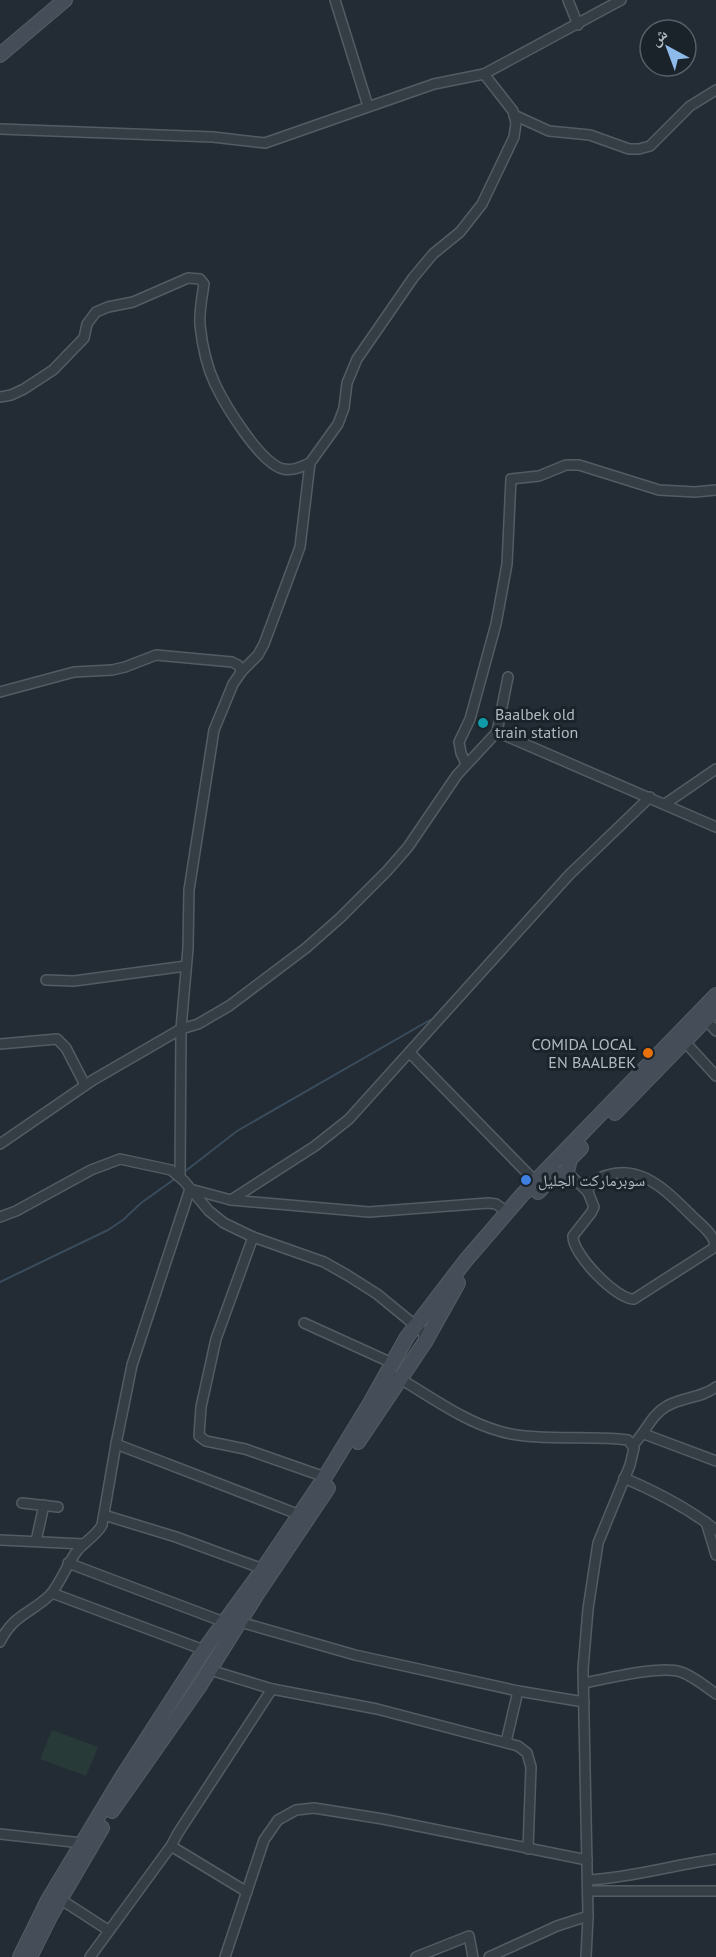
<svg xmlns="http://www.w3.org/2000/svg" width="716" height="1957" viewBox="0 0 716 1957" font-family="'PT Sans','Noto Naskh Arabic',sans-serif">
  <rect width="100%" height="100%" fill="#232c35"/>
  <!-- garden -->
  <path fill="#283a38" d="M52,1730l46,17 -12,29 -46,-17z"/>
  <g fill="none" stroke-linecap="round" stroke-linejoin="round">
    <!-- stream -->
    <g stroke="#3a4c5c" stroke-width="2">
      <path d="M183,1173l54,-42 193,-111"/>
      <path d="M0,1282l108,-52 15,-10 18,-17 35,-25"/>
    </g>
    <!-- street casing -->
    <g stroke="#545c63" stroke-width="12">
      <g id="street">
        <path d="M335,0l33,106"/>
        <path d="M568,0l10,25"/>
        <path d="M514,115l35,16 41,4 39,14h10l11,-3 40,-40 26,-16"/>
        <path d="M0,129l213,8 52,6 169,-59 50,-10 137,-74"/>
        <path d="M0,397l11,-2 13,-6 29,-19 31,-32 3,-14 9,-12 12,-5 25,-5 55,-24 12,1 4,5c-2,14 -5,27 -4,41 2,19 7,42 15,59 10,21 45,79 68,85 10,2 18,-2 27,-6"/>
        <path d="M0,692l74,-20 38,-2 13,-3 31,-12 76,7 6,3 4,6"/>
        <path d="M497,732l219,95"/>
        <path d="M466,764l-5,-11 -2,-11 11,-23 26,-95 11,-60 4,-85 28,-3 27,-11h13l80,25 36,2 21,-2"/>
        <path d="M665,804l51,-35"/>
        <path d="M46,980l28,1 112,-15"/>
        <path d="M706,1020l10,11"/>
        <path d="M685,1042l31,34"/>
        <path d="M0,1044l57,-5 9,9 19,37"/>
        <path d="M410,1053l125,128"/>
        <path d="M0,1144l93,-64 88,-51 17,-5 31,-18 77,-58 34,-30 47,-47 21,-24 49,-72 40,-43 11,-55"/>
        <path d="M567,1172l21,20 6,15 -3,6 -18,23c-1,18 44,64 61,63l78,-50 3,-4c-2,-12 -15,-21 -23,-29 -29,-29 -59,-60 -102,-33l-2,9"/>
        <path d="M180,1177l1,-148 7,-81 1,-58 25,-160 19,-46 9,-13 16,-16 6,-11 36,-97 10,-84 28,-39 6,-16 3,-25 10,-24 56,-81 20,-24 27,-22 22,-28 32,-67 2,-14 -3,-12 -29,-37"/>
        <path d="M231,1200l84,-54 34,-27 220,-244 81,-78"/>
        <path d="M0,1217l16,-6 75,-41 29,-11 51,11 13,11 25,30 15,12 29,14 71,25 23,13 30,19 39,32 7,6 2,10"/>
        <path d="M253,1237l-37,102 -15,68 -2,29 7,5 39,8 80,28"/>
        <path d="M304,1323l88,40"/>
        <path d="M397,1377c33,19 66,44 102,54 32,10 85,5 120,8l9,1 6,8 -4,17 -32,78 -10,66 -5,60 5,247 -2,41"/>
        <path d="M644,1434l72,27"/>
        <path d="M116,1444l184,71"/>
        <path d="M633,1445c13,-13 18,-30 34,-39 15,-9 35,-8 49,-19"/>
        <path d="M624,1478c33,14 64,30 92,52"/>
        <path d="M22,1503l36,4"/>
        <path d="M104,1515l72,22 87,32"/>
        <path d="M706,1522l10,33"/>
        <path d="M0,1540l84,4"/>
        <path d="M36,1541l8,-36"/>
        <path d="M68,1563l156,59"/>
        <path d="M52,1593l152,57"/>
        <path d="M240,1622l115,33 163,36 66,11"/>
        <path d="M0,1642c13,-27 30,-28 50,-47 10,-11 17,-31 27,-44 7,-9 19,-15 25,-26l14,-81 16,-79 58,-176 41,11 138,12 119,-9 8,1 11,8"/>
        <path d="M210,1670l62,19 105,20 141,37 9,7 4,14 -3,82"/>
        <path d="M584,1683c22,-4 76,-18 97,-11 12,4 24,14 35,22"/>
        <path d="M506,1742l12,-51"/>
        <path d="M0,1834l82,9"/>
        <path d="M171,1846l76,46"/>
        <path d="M588,1880c43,-2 85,-15 128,-21"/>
        <path d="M588,1891h128"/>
        <path d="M60,1899l48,31"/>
        <path d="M90,1957l81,-111 7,-13 94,-144"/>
        <path d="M225,1957l39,-117 14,-20 18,-10 18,-2 69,11 204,41"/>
        <path d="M416,1957l53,-21 4,21"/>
        <path d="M489,1957l68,-31 31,-10"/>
      </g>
    </g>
    <!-- secondary casing -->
    <g stroke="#545c63" stroke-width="16">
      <g id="secondary">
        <path d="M0,55l65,-55"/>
        <path d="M615,1113l101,-104"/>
        <path d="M538,1192l11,-12 18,-8 3,-13 11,-11"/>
        <path d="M358,1442l67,-100 33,-59"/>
        <path d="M112,1811l87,-124 58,-93 71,-106"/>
        <path d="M20,1957l28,-57 74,-123 82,-127 59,-81 62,-92 44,-72 38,-68 59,-77 56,-65 194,-200"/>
        <path d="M30,1957l21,-42 51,-87"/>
      </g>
    </g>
    <!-- street -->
    <use href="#street" stroke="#363e45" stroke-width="9"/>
    <!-- secondary -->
    <use href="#secondary" stroke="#454e58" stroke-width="14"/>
  </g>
  <!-- markers -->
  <circle fill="#0f9aa8" stroke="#1b232a" stroke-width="2" cx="483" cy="723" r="6"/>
  <circle fill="#e8710a" stroke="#1b232a" stroke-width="2" cx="648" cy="1053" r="6"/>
  <circle fill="#3f7fe0" stroke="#1b232a" stroke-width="2" cx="526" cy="1180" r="6"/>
  <g text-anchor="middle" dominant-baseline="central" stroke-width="6" stroke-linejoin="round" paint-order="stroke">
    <!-- poi labels -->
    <g font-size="16" fill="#b1b9c2" stroke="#1b232a" text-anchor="start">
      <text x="495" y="714">Baalbek old<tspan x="495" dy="18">train station</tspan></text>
      <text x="636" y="1044" text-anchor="end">COMIDA LOCAL<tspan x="636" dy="18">EN BAALBEK</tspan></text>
      <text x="538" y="1180">سوبرماركت الجليل</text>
    </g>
  </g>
  <!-- north arrow -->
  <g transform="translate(668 48) rotate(319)"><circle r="28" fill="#1b232a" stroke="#575f67" stroke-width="1.5"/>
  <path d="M0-4.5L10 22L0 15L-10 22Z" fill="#8ebbe9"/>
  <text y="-9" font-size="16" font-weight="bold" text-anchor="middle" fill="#b1b9c2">ش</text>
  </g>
</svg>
